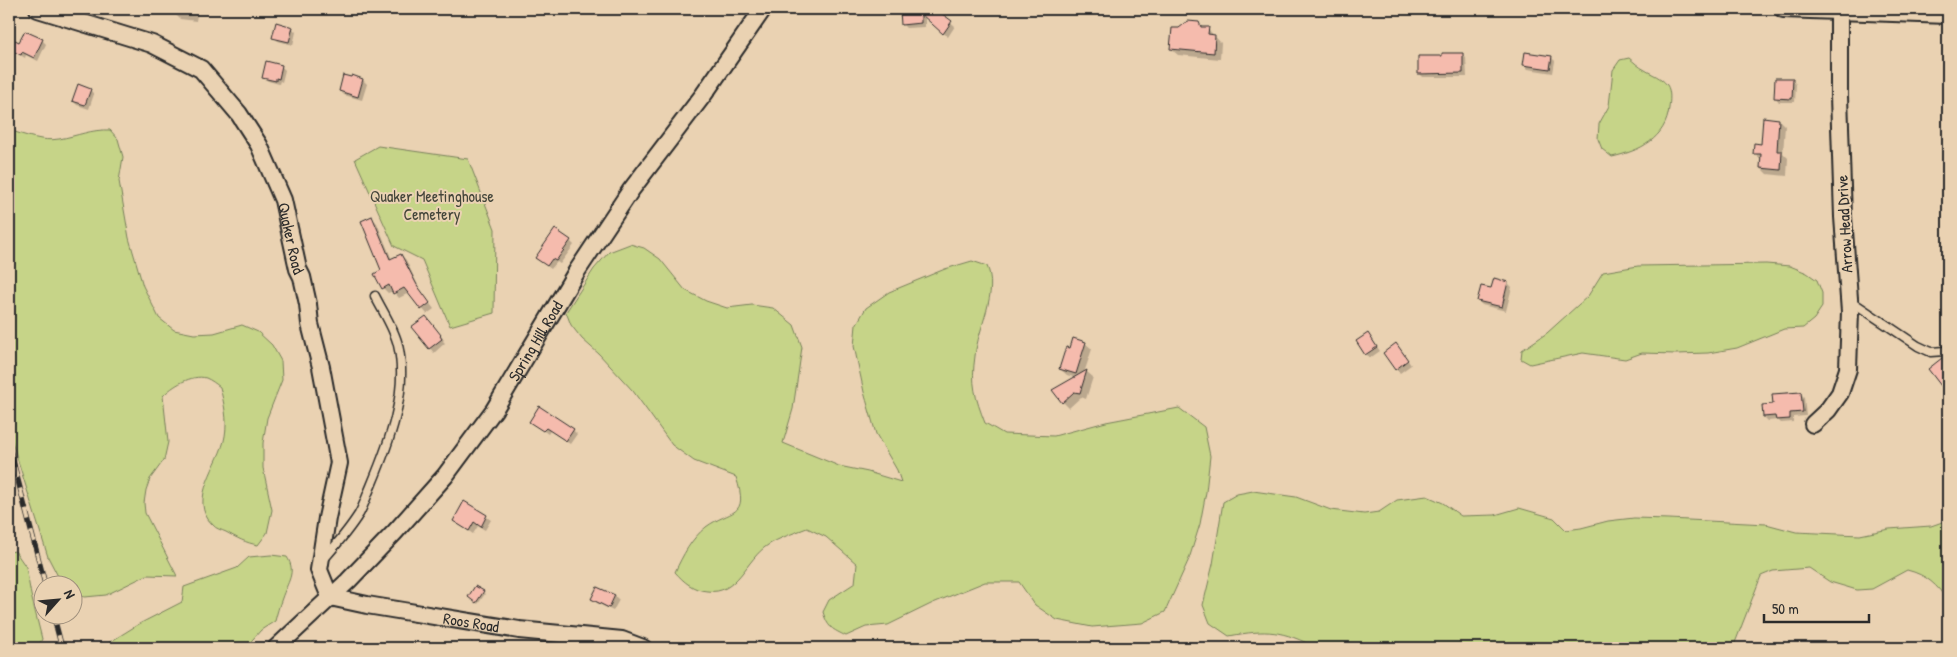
<svg xmlns="http://www.w3.org/2000/svg" width="1957" height="657" viewBox="0 0 1957 657" font-family="'Patrick Hand',sans-serif">
  <rect width="100%" height="100%" fill="#ead2b2"/>
  <filter id="ink" filterUnits="userSpaceOnUse"><feTurbulence type="fractalNoise" baseFrequency=".02" numOctaves="2"/><feDisplacementMap in="SourceGraphic" scale="10" xChannelSelector="R" yChannelSelector="G"/><feConvolveMatrix kernelMatrix="1 2 1 2 8 2 1 2 1" color-interpolation-filters="sRGB"/></filter>
  <g filter="url(#ink)">
    <!-- green -->
    <g fill="#c6d488" stroke="#78805a">
      <path d="M1629,58c5,4 10,9 16,12 8,5 16,7 22,15 4,6 3,16 2,23 -3,31 -30,43 -57,49l-10,-8 -4,-10 1,-15 10,-18 4,-36 7,-10z"/>
      <path d="M9,130c15,5 34,12 50,9 18,-3 33,-10 51,-9l8,9 5,18 -4,24 10,57 14,48 16,32 15,12 20,4 20,-1 28,-8 16,7 14,13 9,16 1,19 -15,38 -4,25v25l9,42 -5,23 -9,12c-12,-2 -21,-7 -32,-13 -4,-2 -10,-3 -13,-7 -27,-25 8,-62 12,-89 3,-17 -1,-32 -5,-49 -4,-3 -9,-7 -14,-9 -14,-4 -34,8 -43,18l5,46 -4,18 -14,19 -4,11 -2,13 1,10 32,63 -30,-1 -41,20 -21,2 -12,-2 -1,-11h-10l-14,-27 -39,-125z"/>
      <path d="M378,146l90,13 27,70 -1,84 -44,13 -28,-66 -28,-14 -39,-87z"/>
      <path d="M630,244l14,4 16,11 25,31 21,11 21,7 25,-3 21,3 21,17 8,22 -9,62 -10,34 56,23 29,6 33,10 -4,-12 -21,-36 -12,-42 -10,-46 2,-21 10,-17 23,-16 56,-23 27,-8 15,5c12,26 -9,62 -12,90 -4,28 0,41 10,67l19,11 50,2 52,-14 73,-14 25,19 6,29 -4,36 -6,32 -11,35 -24,53 -23,11 -50,4 -35,-7 -22,-15 -16,-23h-34l-52,21 -45,22 -22,2 -20,9c-14,-7 -18,-8 -23,-24l6,-12 26,-17 2,-19 -31,-27 -19,-9c-13,5 -28,10 -39,17 -22,14 -31,51 -61,46 -14,-1 -23,-9 -32,-19 8,-17 16,-33 31,-45 24,-18 44,-8 30,-50l-42,-16 -22,-16 -39,-54 -34,-37 -17,-15 -11,-14 -5,-13 28,-43 15,-17z"/>
      <path d="M1766,264l24,2 17,7 10,7 5,13v14l-8,12 -11,9 -19,1 -47,19 -29,5 -32,1 -34,-1 -17,6 -42,-6 -53,11 -9,-5 1,-9 25,-17 41,-37 15,-24 35,-6z"/>
      <path d="M1253,491l43,6 35,13 33,4 15,-2 18,-12 30,-4 16,7 18,13 34,-1 24,-7 35,10 12,12 15,-2 27,-7 26,-3 35,1 97,5 30,8 64,3 29,-6 42,-3 17,-6v81c-11,-16 -21,-26 -41,-31l-35,19 -15,1 -27,-8 -21,-14 -36,3 -12,5 -28,72h-163v-2l-253,2c-35,-18 -50,-19 -88,-12l-19,-13 -7,-18 10,-41 10,-62 14,-8z"/>
      <path d="M15,551l11,16 5,28 11,44 -4,9h-29v-96z"/>
      <path d="M271,555l16,2c10,15 0,26 -5,41 -3,8 -5,15 -7,23l-14,9 -16,18h-153l10,-1 37,-23 43,-22 2,-15 53,-19 12,-11z"/>
    </g>
    <!-- shadow -->
    <g fill="#0003">
      <path d="M108,9h22l-1,3z"/>
      <path d="M177,9h21l-2,12 -16,-2 -4,-4z"/>
      <path d="M921,11l4,4 16,-1 14,12 -7,11 -23,-21v11l-19,1 -4,-4z"/>
      <path d="M1198,23l5,5 5,1 13,14 -1,16 -42,-4 -7,-6 8,-19z"/>
      <path d="M292,28l4,4 -3,13 -15,-4 -4,-4z"/>
      <path d="M42,40l4,4 -8,17 -12,-6 -1,3 -13,-8 8,-6z"/>
      <path d="M1462,54l4,4 1,19h-44l-4,-4 24,-15z"/>
      <path d="M1551,57l4,4 -2,12 -25,-4 -4,-4z"/>
      <path d="M281,66l4,4 -3,12 -2,-1 -1,3 -11,-3 -4,-4z"/>
      <path d="M352,79l11,1 4,4 -5,16 -18,-5 -4,-4z"/>
      <path d="M1792,80l4,4 -1,18h-16l-4,-5z"/>
      <path d="M90,90l4,4 -5,15 -12,-4 -4,-4z"/>
      <path d="M1779,120l6,6 -2,27 5,5 -1,18 -20,-2 -6,-6v-8l-6,-7z"/>
      <path d="M372,218l5,5 15,37 9,-5 5,5 15,32 13,17 -7,5 -18,-21 -10,5 -6,-7 -5,2 -5,-5v-17z"/>
      <path d="M570,241l4,4 -14,19 -3,-2 -6,7 -15,-11z"/>
      <path d="M1508,283l4,4 -6,24 -24,-6 -4,-4 14,-11z"/>
      <path d="M430,321l14,19 -1,1 2,2 -11,10 -21,-25z"/>
      <path d="M1368,334l12,17 -10,7 -4,-4z"/>
      <path d="M1085,343l7,6 -8,24 3,-1 6,5 -7,22 -5,-2 -12,11 -6,-6 13,-24 -9,-3 -7,-6 11,-19z"/>
      <path d="M1400,349l11,16 -11,8 -16,-20z"/>
      <path d="M1800,393l4,4 2,19 -13,1v5l-12,1 -3,-3 -10,1 -4,-4 10,-11z"/>
      <path d="M530,421l43,9 4,4 -7,10 -20,-13 -2,3z"/>
      <path d="M464,502l27,18 -6,10 -7,-4 -5,8 -19,-13z"/>
      <path d="M476,587l9,7 -7,10 -7,-5z"/>
      <path d="M598,588l17,8 4,4 -6,11 -16,-8 -4,-4z"/>
    </g>
    <!-- building -->
    <g fill="#f5bbad" stroke="#2b2b2b">
      <path d="M921,9v5l20,-1 11,8 -9,13 -22,-20v9l-20,2 -1,-15z"/>
      <path d="M1188,21l11,1 2,5h8l-1,7 7,1 -1,18 -44,-4 2,-21h7z"/>
      <path d="M276,22l17,5 -4,15 -17,-4z"/>
      <path d="M25,31l18,8 -9,19 -12,-6 -1,3 -11,-5 5,-10 4,2z"/>
      <path d="M1525,52l27,4 -2,13 -27,-4z"/>
      <path d="M1442,53h21v20l-45,1v-18h24z"/>
      <path d="M266,61l16,4 -3,14 -3,-1v3l-14,-3z"/>
      <path d="M343,75l8,2 1,-2 11,4 -5,18 -19,-6z"/>
      <path d="M1775,78h18l-1,21 -18,-1z"/>
      <path d="M78,84l13,5 -6,16 -13,-4z"/>
      <path d="M1763,117l16,2 -2,32h5l-1,19 -21,-2 1,-14h-8l1,-11 7,1z"/>
      <path d="M372,216l18,43 11,-5 16,31 13,18 -9,7 -17,-22 -11,6 -4,-9 -7,4 -8,-15 7,-4 -20,-49z"/>
      <path d="M555,229l16,11 -15,21 -4,-2 -5,7 -12,-8z"/>
      <path d="M1494,278l14,4 -6,25 -25,-6 4,-15 10,2z"/>
      <path d="M426,316l15,19 -1,1 2,3 -13,10 -18,-22z"/>
      <path d="M1368,333l9,14 -12,8 -9,-14z"/>
      <path d="M1073,338l13,4 -10,32 -17,-5 7,-22 4,1z"/>
      <path d="M1396,343l12,17 -13,10 -12,-17z"/>
      <path d="M1942,358l6,8v29l-20,-26z"/>
      <path d="M1087,370l-7,23 -6,-1 -12,11 -10,-13z"/>
      <path d="M1801,392l2,20 -13,1v6l-14,1 -1,-4 -12,1 -1,-12 11,-1 -1,-10z"/>
      <path d="M539,406l35,23 -8,12 -20,-13 -3,3 -14,-9z"/>
      <path d="M464,501l23,14 -6,12 -7,-5 -5,9 -16,-10z"/>
      <path d="M475,586l9,5 -8,12 -8,-6z"/>
      <path d="M597,587l18,8 -6,13 -18,-9z"/>
    </g>
    <g fill="none" stroke-linecap="round" stroke-linejoin="round">
      <!-- service casing -->
      <g stroke="#2b2b2b" stroke-width="11">
        <g id="service">
          <path d="M1851,301l67,45 13,6 14,-1"/>
          <path d="M324,559c12,-14 25,-29 35,-45 5,-9 8,-19 12,-28 18,-43 38,-94 27,-141 -4,-17 -15,-33 -23,-49"/>
        </g>
      </g>
      <!-- minor casing -->
      <g stroke="#2b2b2b" stroke-width="20">
        <g id="minor">
          <path id="s1" d="M38,9l114,35 49,25 38,45 20,31 24,55 15,69 4,8 6,27 2,20 11,43 18,96 -12,55 -8,52 11,27 37,8 152,25 103,10 21,8"/>
          <path d="M1783,9l165,6"/>
          <path d="M1813,424l15,-14 12,-17 8,-24 2,-57 -7,-95 -4,-121v-84"/>
          <path id="s2" d="M276,648l72,-67 47,-49 50,-56 49,-66 83,-139 54,-81 73,-96 59,-85"/>
        </g>
      </g>
      <!-- service -->
      <use href="#service" stroke="#ead2b2" stroke-width="8"/>
      <!-- minor -->
      <use href="#minor" stroke="#ead2b2" stroke-width="16"/>
      <!-- rail casing -->
      <g stroke="#2b2b2b" stroke-width="5.5">
        <g id="rail">
          <path d="M9,446l36,138"/>
          <path d="M53,614l9,34"/>
        </g>
      </g>
      <!-- rail -->
      <use href="#rail" stroke="#ead2b2" stroke-width="4" stroke-dasharray="11" stroke-linecap="butt"/>
    </g>
  </g>
  <g text-anchor="middle" dominant-baseline="central" stroke-width="4" stroke-linejoin="round" paint-order="stroke">
    <!-- park labels -->
    <g font-size="16" fill="#424439" stroke="#ead2b2">
      <text x="432" y="196">Quaker Meetinghouse<tspan x="432" dy="18">Cemetery</tspan></text>
    </g>
    <!-- street labels -->
    <g font-size="16" fill="#2b2b2b" stroke="#ead2b2">
      <text transform="translate(1844 224) rotate(-93)">Arrow Head Drive</text>
      <text stroke="none"><textPath href="#s1" startOffset="369">Quaker Road</textPath></text>
      <text stroke="none"><textPath href="#s2" startOffset="404">Spring Hill Road</textPath></text>
      <text stroke="none"><textPath href="#s1" startOffset="881">Roos Road</textPath></text>
    </g>
  </g>
  <!-- margin -->
  <rect width="1957" height="657" fill="none" stroke="#ead2b2" stroke-width="30"/>
  <rect x="15" y="15" width="1927" height="627" fill="none" stroke="#2b2b2b" stroke-width="2" filter="url(#ink)"/>
  <!-- north arrow -->
  <g transform="translate(58 600) rotate(63)"><circle r="24" fill="#ead2b2" stroke="#9e8f7c"/>
  <path d="M0-4L9 19L0 12L-9 19Z" fill="#2b2b2b"/>
  <text y="-8" font-size="14" font-weight="bold" text-anchor="middle" fill="#2b2b2b">N</text>
  </g>
  <!-- scale -->
  <path d="M1764 614v8h105v-8" fill="none" stroke="#2b2b2b" stroke-width="2.5"/>
  <text x="1772" y="614" font-size="15" fill="#2b2b2b" stroke="#ead2b2" stroke-width="4" paint-order="stroke">50 m</text>
</svg>
